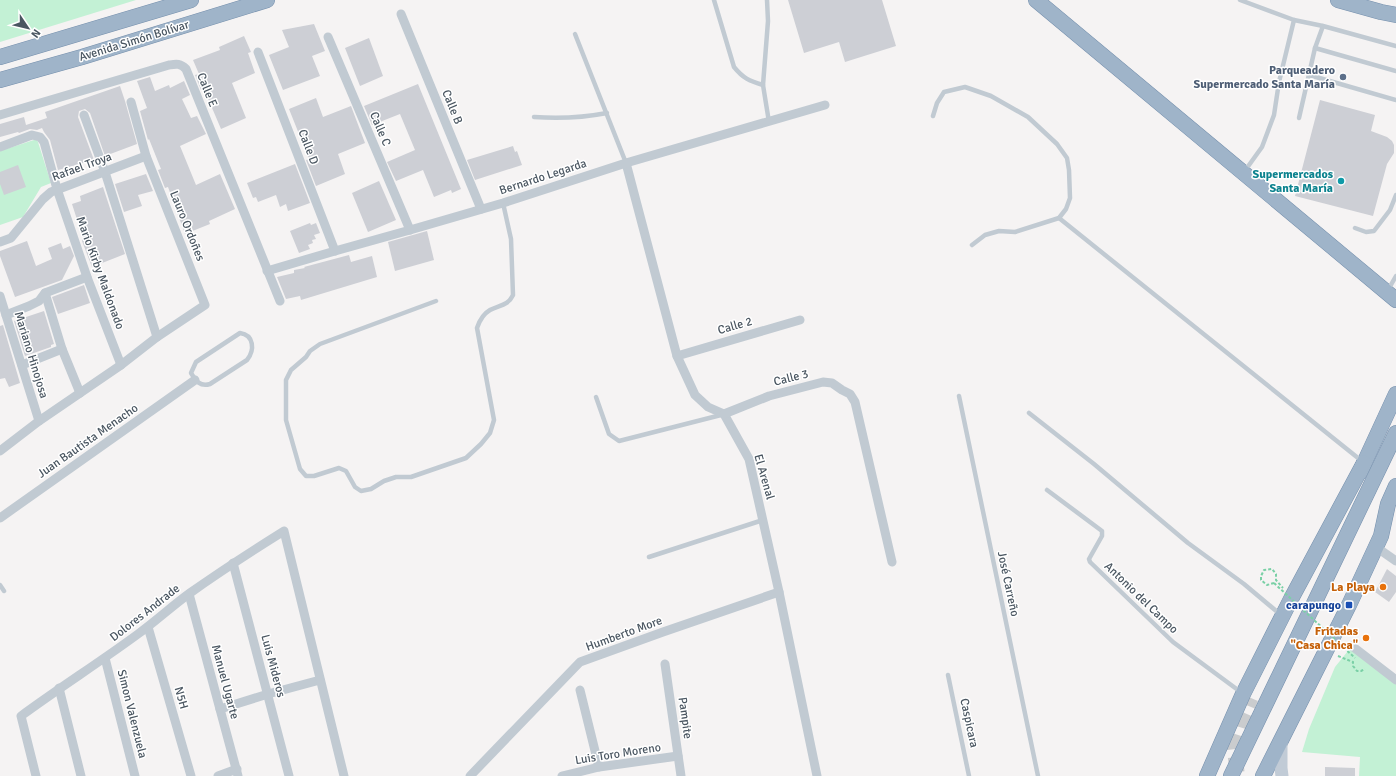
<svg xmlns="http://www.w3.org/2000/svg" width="1396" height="776" viewBox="0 0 1396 776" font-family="Signika,sans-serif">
  <rect width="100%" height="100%" fill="#f5f3f3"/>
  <!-- green -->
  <g fill="#c3f1d5">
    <path d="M0,0h136l-136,42z"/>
    <path d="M37,139l14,44 -10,4 -18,30 -23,8v-74z"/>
    <path d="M1352,646l44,37v93h-37l1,-19 -58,-5 7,-23 26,-62z"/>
  </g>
  <!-- building -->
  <g fill="#cdcfd5">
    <path d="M788,0h94l14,46 -51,16 -6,-20 -35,11z"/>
    <path d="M314,24l11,27 -13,5 8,20 -37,14 -14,-35 20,-8 -7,-17z"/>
    <path d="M244,36l7,16 -3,1 7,20 -23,10 14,35 -25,11 -17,-40 -3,1 -6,-15 4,-1 -6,-14 27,-10 -1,-3z"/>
    <path d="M369,38l14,38 -23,10 -15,-38z"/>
    <path d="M150,77l5,14 14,-6 1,3 14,-7 6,14 -8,4 9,19 6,-2 9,18 -26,12 16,39 24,-11 15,35 -26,12 1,3 -25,10 -17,-47 -3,1 -7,-18 3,-1 -12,-30 -1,1 -8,-29 7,-3 -10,-27z"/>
    <path d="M418,84l43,105 -9,4 -1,-3 -17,7 -11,-27 -27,11 -9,-19 28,-12 -15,-36 -28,11 -8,-19z"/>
    <path d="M120,86l5,15 12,43 -32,12 -15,-43 -5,-4 -6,2 -1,6 16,43 -36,10 -8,-30 -6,-8 -2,-4 -5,2 -7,-1 -11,4 -1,-1 -18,5v-13l24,-7 2,8 21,-7 -2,-6z"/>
    <path d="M316,98l7,19 28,-11 14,37 -27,11 7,20 -29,12 -10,-26 3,-1 -20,-50z"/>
    <path d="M1320,100l55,15 -4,16 16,6 5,4 2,4v8l-7,11 -14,52 -78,-20z"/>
    <path d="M513,146l2,6 2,-1 5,14 -47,15 -8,-20z"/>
    <path d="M295,164l15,39 -22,8 -2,-7 -6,3 -4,-12 -18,7 -2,-5 -3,1 -6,-15z"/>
    <path d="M18,165l8,22 -22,8 -4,-11v-12z"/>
    <path d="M146,174l7,17 -15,4 4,11 -18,6 -9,-28z"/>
    <path d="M379,181l17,39 -28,12 -16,-39z"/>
    <path d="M103,187l22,67 -33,13 -10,-26v-2l1,-1 -11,-34 9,-3 -1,-5z"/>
    <path d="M310,223l1,2 5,-2 4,10 -6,2 2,4 -4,1 1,3 -5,2 2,4 -11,4 -9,-22z"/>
    <path d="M427,231l7,29 -39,11 -7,-29z"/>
    <path d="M27,241l9,25 16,-7 -4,-11 13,-5 2,6 7,-3 4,10 -12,24 -47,17 -15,-41v-5z"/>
    <path d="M349,255l2,7 21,-6 5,21 -76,23 -1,-4 -14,3 -9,-22 17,-4v-3l11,-2 -1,-1z"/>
    <path d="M84,285l6,18 -32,11 -6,-17z"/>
    <path d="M44,311l10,33 -3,1v2l-26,9 -11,-35z"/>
    <path d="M3,325l17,58 -11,4 -4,-9 -5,1v-53z"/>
    <path d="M1387,569l9,7v16l-7,10 -14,-10z"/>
    <path d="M1325,767l30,1v8h-30z"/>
  </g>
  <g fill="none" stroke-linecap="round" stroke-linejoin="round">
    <!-- trunk-tunnel -->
    <path stroke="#caccce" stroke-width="15" stroke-dasharray="15 8" stroke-linecap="butt" d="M1237,772l-3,-28 8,-25 9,-21"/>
    <!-- trunk casing -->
    <g stroke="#7690ad" stroke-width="16">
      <g id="trunk">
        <path d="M1036,0l360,300"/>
        <path d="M1338,0l43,12 15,3"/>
        <path d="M0,57l191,-57"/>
        <path d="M0,80l82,-23 185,-57"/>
        <path d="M1360,472l36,-78"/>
        <path d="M1207,776l36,-82 48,-95 73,-136"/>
        <path d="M1231,776l165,-343"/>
        <path d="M1263,776l86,-171 32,-69 7,-32 8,-18"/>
      </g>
    </g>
    <!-- path -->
    <g stroke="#7ad0a6" stroke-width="2" stroke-dasharray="3 2" stroke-linecap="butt">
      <path d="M1274,583l-7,2 -6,-5v-4l3,-6 8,-1 4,5v6l7,8"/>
      <path d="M1338,656l15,6v4l4,5h4l4,-2"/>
    </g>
    <!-- service -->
    <g stroke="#c1cad2" stroke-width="4.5">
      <path d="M714,0l20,67c9,11 15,14 29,18"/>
      <path d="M767,0l1,21 -5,64 6,37"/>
      <path d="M1240,0l54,20 29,6 73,20"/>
      <path d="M575,34l51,129"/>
      <path d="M1315,48l81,23"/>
      <path d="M1309,75l87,25"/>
      <path d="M933,116l4,-13 7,-11 21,-5 26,9 37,21 29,27 10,14 2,12 1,28 -4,11 -7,9 304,244"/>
      <path d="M534,117c27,2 47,1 73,-4"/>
      <path d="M1299,118l16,-70 8,-22"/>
      <path d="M1244,172l18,-25 12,-32 5,-33 15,-62"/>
      <path d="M1355,228l11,4 8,-1 16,-21 6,-15"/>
      <path d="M972,245l13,-10 14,-4 16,1 44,-14"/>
      <path d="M1388,290l8,-14"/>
      <path d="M436,301l-116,43 -10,7 -4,6 -15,13 -5,10v40l14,49 6,7h8l25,-8 7,3 9,16 6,4 10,-2 13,-8 12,-4h15l55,-19 15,-14 9,-11 4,-13 -17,-92c2,-6 6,-14 13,-18 9,-5 18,-4 23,-15l-2,-56 -8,-36"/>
      <path d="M240,333c14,2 15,17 7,27l-37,24c-10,3 -14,-3 -19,-11l5,-11z"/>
      <path d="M959,396l79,380"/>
      <path d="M596,397l13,37 10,7 102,-26"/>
      <path d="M1029,413l65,51 94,79 56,41 37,31"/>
      <path d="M1047,490l55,41v5l-13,23 1,3 83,80 69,51"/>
      <path d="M649,557l114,-37"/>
      <path d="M0,585l4,6"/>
      <path d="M948,675l21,101"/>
    </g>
    <!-- minor -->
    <g stroke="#c1cad2" stroke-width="9">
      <path d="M401,14l80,195"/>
      <path d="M328,37l82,193"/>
      <path d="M258,52l77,199"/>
      <path d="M0,115l169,-50c7,-1 11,-2 17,4l94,232"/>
      <path d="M84,115l21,57 52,165"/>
      <path d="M0,147l32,-12 8,2 4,5 13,47 30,88 34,88"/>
      <path d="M626,163l51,193 18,39 13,12 16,7 25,45 30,133 38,184"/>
      <path d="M0,242l11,-4 32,-39 8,-7 95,-36"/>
      <path d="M267,271l68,-20 75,-21 93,-27 123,-40 199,-58"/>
      <path d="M45,293l17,56 18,44"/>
      <path d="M0,296l39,125"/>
      <path d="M6,315l23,-9 10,-5 6,-8 42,-16"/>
      <path d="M677,356l123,-36"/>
      <path d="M22,365l40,-16"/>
      <path d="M724,414l45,-18 54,-14 9,1 10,7 8,4 5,8 37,160"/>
      <path d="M0,451l39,-30 82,-56 36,-28 48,-32 -59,-149 -15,-54"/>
      <path d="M0,518l195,-138"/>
      <path d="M1376,547l20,14"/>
      <path d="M233,563l56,213"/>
      <path d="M189,594l49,182"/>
      <path d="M148,627l43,149"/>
      <path d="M1352,646l44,34"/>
      <path d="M105,658l30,118"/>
      <path d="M665,664l16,112"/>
      <path d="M59,688l22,88"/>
      <path d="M580,690l19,77"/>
      <path d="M220,709l48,-15 52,-14"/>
      <path d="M36,776l-15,-60c38,-28 79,-54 117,-82 18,-13 34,-28 52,-41 31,-22 62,-42 94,-62l60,245"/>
      <path d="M218,776l19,-7"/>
      <path d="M470,776l110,-114 83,-30 116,-40"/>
      <path d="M562,776l37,-9 79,-11"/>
    </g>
    <!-- secondary -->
    <path stroke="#c1cbd6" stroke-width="13" d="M1281,740v28l1,8"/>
    <!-- trunk -->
    <use href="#trunk" stroke="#9fb4c9" stroke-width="15"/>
    <!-- path-bridge -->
    <path stroke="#7ad0a6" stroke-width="2" stroke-dasharray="3 2" stroke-linecap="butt" d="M1274,583l81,75"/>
  </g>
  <!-- markers -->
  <circle fill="#5c6f8a" stroke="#fff" stroke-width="1.5" cx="1343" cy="77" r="4"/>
  <circle fill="#0f9aa8" stroke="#fff" stroke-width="1.5" cx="1341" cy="181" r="4"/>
  <g fill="#e8710a" stroke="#fff" stroke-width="1.5">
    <circle cx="1383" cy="587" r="4"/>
    <circle cx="1366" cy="638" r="4"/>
  </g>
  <rect fill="#1a4fb4" stroke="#fff" stroke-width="1.5" x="1345" y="601" width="8" height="8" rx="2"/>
  <g text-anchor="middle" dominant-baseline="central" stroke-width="3" stroke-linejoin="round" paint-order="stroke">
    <!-- street labels -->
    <g font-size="12" fill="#4a5661" stroke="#fff">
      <text transform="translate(134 41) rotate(-17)">Avenida Simón Bolívar</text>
      <text transform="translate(207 90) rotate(68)">Calle E</text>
      <text transform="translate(452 107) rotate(68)">Calle B</text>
      <text transform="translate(380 129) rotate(67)">Calle C</text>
      <text transform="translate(308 147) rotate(69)">Calle D</text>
      <text transform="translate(82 167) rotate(-20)">Rafael Troya</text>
      <text transform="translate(543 177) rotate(-18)">Bernardo Legarda</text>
      <text transform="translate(187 226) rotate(68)">Lauro Ordoñes</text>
      <text transform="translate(100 273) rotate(70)">Mario Kirby Maldonado</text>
      <text transform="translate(735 326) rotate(-16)">Calle 2</text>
      <text transform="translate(31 355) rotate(73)">Mariano Hinojosa</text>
      <text transform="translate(791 378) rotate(-14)">Calle 3</text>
      <text transform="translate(88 441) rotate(-35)">Juan Bautista Menacho</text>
      <text transform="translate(764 477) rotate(74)">El Arenal</text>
      <text transform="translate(1008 584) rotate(78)">José Carreño</text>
      <text transform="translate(1141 598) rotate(44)">Antonio del Campo</text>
      <text transform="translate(145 613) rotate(-38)">Dolores Andrade</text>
      <text transform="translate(624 634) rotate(-20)">Humberto More</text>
      <text transform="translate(273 666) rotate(75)">Luis Mideros</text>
      <text transform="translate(225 682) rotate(75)">Manuel Ugarte</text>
      <text transform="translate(181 698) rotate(74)">N5H</text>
      <text transform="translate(132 714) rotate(76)">Simon Valenzuela</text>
      <text transform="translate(685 718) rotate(82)">Pampite</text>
      <text transform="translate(969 723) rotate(78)">Caspicara</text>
      <text transform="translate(618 754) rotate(-9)">Luis Toro Moreno</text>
    </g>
    <!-- service labels -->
    <g font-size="12" font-weight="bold" fill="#4e5e75" stroke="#fff" text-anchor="end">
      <text x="1335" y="70">Parqueadero<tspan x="1335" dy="14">Supermercado Santa María</tspan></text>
    </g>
    <!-- culture labels -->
    <g font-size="12" font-weight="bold" fill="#0d838f" stroke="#fff" text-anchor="end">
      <text x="1333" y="174">Supermercados<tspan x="1333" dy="14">Santa María</tspan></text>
    </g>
    <!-- food labels -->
    <g font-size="12" font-weight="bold" fill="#c56008" stroke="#fff" text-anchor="end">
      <text x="1375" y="587">La Playa</text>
      <text x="1358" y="631">Fritadas<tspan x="1358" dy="14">"Casa Chica"</tspan></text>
    </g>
    <!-- transit labels -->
    <g font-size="12" font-weight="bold" fill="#164399" stroke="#fff" text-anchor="end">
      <text x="1341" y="605">carapungo</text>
    </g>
  </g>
  <!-- north arrow -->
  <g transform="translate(28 28) rotate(125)" stroke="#ffffff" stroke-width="3" paint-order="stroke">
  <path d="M0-3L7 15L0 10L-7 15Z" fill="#4a5661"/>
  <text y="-6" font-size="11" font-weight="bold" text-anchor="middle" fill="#4a5661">N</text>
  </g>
</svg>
